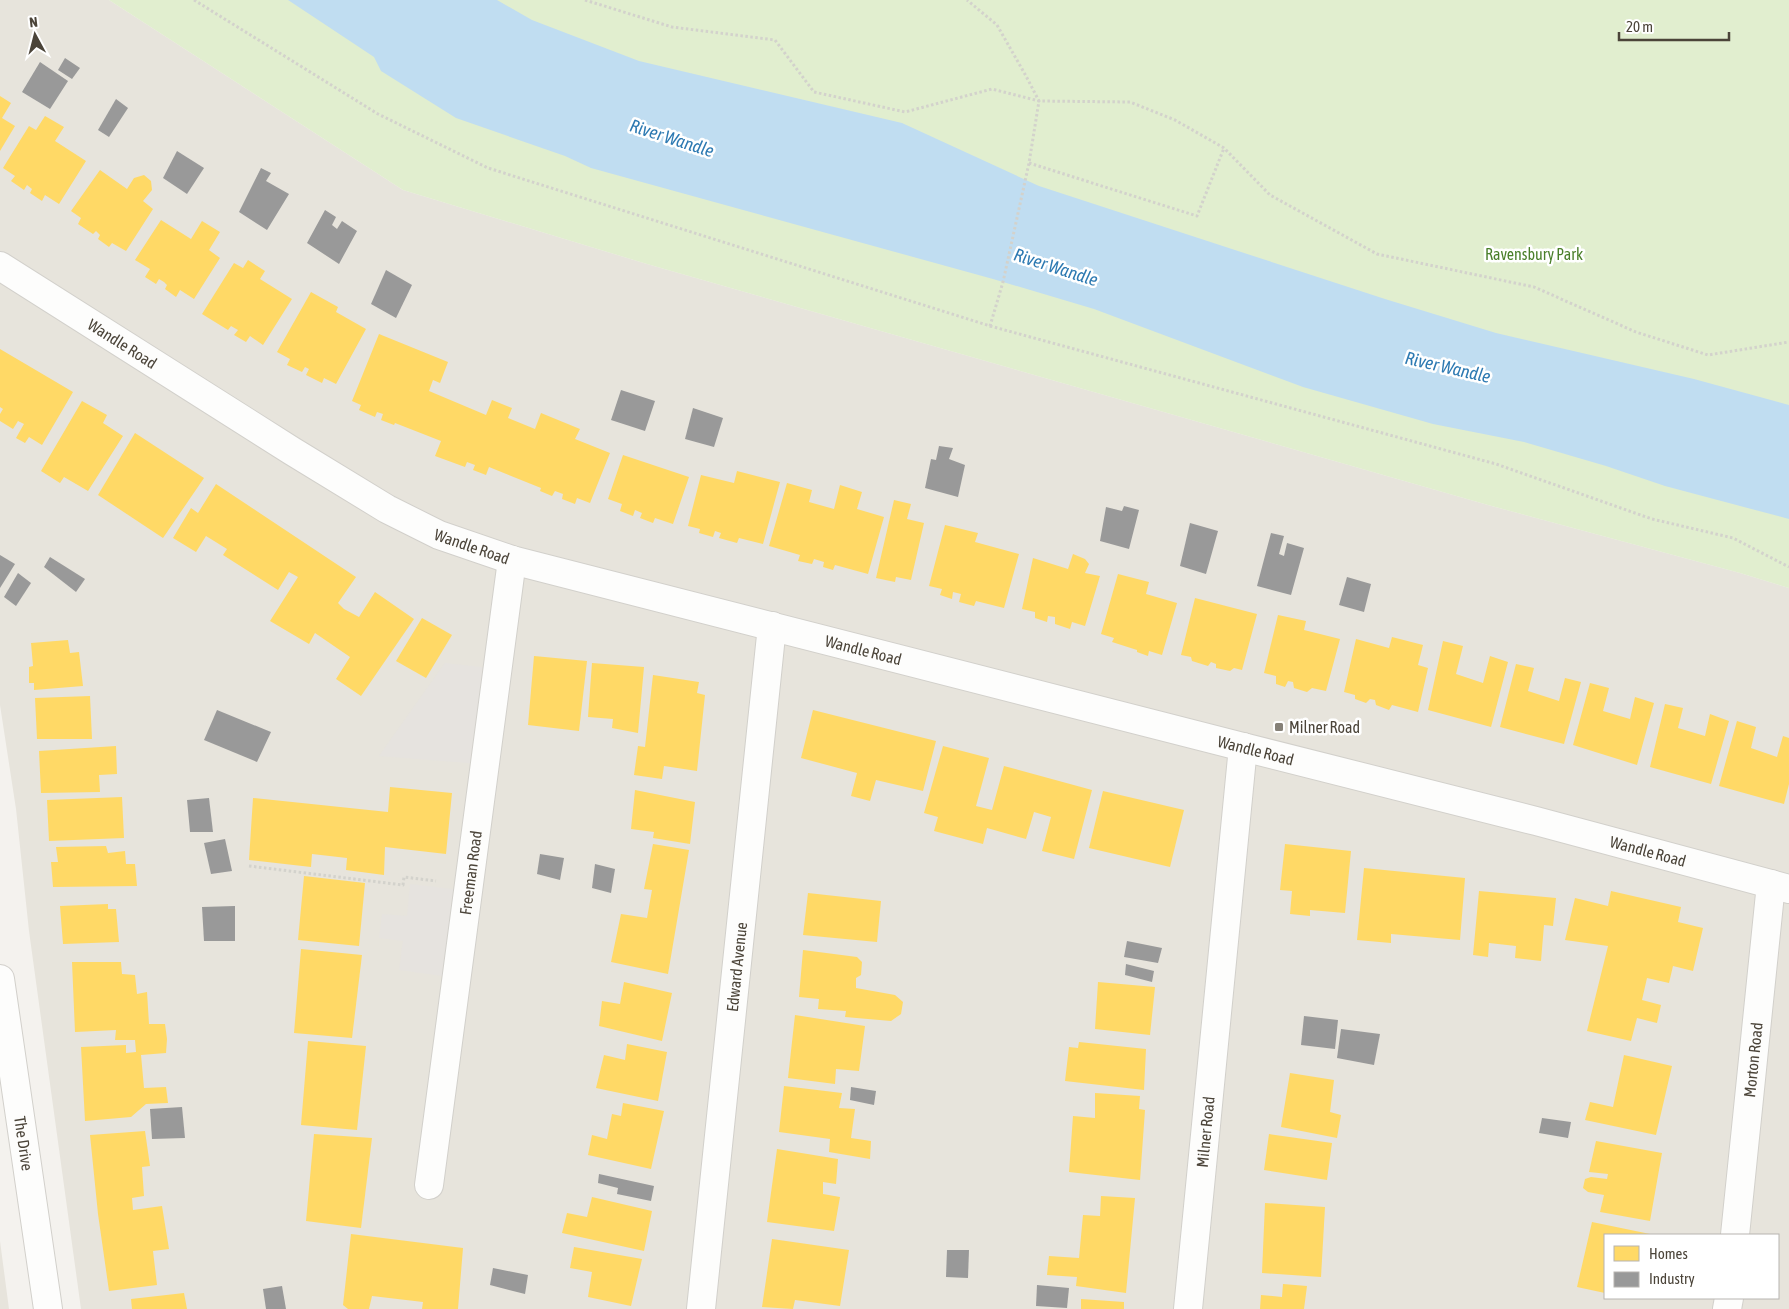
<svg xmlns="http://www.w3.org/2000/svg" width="1789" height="1309" viewBox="0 0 1789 1309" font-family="'Asap Condensed',sans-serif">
  <rect width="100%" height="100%" fill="#f4f2ee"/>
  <!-- residential -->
  <g fill="#e7e4dc" fill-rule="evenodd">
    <path d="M0,0h109l294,190 244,74 841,241 252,68 49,15v721h-1708l-52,-378 -13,-122 -16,-104zM1605,1235h173v63h-173z"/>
    <path d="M0,1238v3l9,68h-9z"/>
  </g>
  <!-- green -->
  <path fill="#e1eecf" d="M109,0h1680v588l-49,-15 -252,-68 -841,-241 -244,-74z"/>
  <!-- parking -->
  <g fill="#e6e3df">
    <path d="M445,663l46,5 -11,96 -101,-8z"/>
    <path d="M410,884l51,6 -12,87 -50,-7 4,-29 -24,-3 3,-24 25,2z"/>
  </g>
  <!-- water -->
  <path fill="#c0ddf1" d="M288,0h209l35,20 107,41 263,62 137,63 346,113 111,34 198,46 95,26v114l-124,-33 -59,-20 -82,-24 -91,-18 -130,-37 -209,-78 -101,-30 -402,-111 -26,-12 -109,-38 -75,-47 -7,-14z"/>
  <!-- homes -->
  <g fill="#ffd966">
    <path d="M0,96l11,7 -9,15 13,8 -15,25z"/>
    <path d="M45,116l19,11 -9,14 31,20 -27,43 -14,-9 -3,6 -12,-8 2,-4 -5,-4 -3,5 -13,-9 4,-5 -12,-8 26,-42 7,4z"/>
    <path d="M100,170l27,19 7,-11 10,-3 7,6 1,9 -9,11 10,8 -27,42 -14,-8 -3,4 -11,-8 2,-4 -4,-4 -3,3 -15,-10 3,-6 -10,-7z"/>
    <path d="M161,220l30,19 11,-18 18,11 -11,18 11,8 -26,41 -14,-9 -4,7 -11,-8 2,-4 -3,-3 -5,-3 -3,5 -11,-7 5,-8 -15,-9z"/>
    <path d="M248,260l17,11 -5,8 32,20 -29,46 -13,-9 -4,6 -12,-7 4,-5 -7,-4 -3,4 -26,-16 32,-51 9,5z"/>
    <path d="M311,292l27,15 -2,5 30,17 -30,55 -12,-6 -2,5 -16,-8 3,-6 -4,-2 -3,5 -15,-7 3,-6 -13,-7z"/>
    <path d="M379,334l69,28 -8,21 -7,-3 -4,11 57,24 6,-15 20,8 -4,10 27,11 6,-16 39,16 -5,10 35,14 -20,50 -13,-5 -2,6 -13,-5 1,-5 -8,-3 -3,5 -12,-5 1,-3 -52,-21 -3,8 -13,-5 2,-5 -8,-3 -2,5 -30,-11 6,-15 -46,-18 -1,2 -13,-5 2,-6 -6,-2 -2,5 -16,-7 2,-5 -9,-4z"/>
    <path d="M0,349l73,43 -31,53 -13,-8 -4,6 -9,-5 8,-14 -6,-3 -5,8 -13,-8v-7l3,-5 -3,-2z"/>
    <path d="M82,401l25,14 -4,8 20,13 -35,55 -24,-14 -4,6 -19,-12z"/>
    <path d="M135,433l69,45 -41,60 -65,-43z"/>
    <path d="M623,455l66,22 -16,47 -18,-6 -2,5 -13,-5 2,-5 -7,-3 -2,6 -13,-5 2,-7 -14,-5z"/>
    <path d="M737,471l43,11 -17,62 -24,-6 -2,5 -18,-5 2,-5 -6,-2 -2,6 -14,-4 1,-4 -12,-3 13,-51 33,8z"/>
    <path d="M787,483l25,7 -3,12 25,7 6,-24 22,7 -5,17 27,8 -16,57 -33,-9 -2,5 -10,-3 1,-5 -10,-3 -2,5 -14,-3 2,-6 -31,-9z"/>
    <path d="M216,484l140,93 -18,26 6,6 15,8 16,-25 39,27 -53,77 -25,-17 14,-22 -35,-24 -6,11 -39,-23 28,-44 -9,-5 -11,18 -55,-35 4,-6 -21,-13 -10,16 -23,-14 18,-30 7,5z"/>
    <path d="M894,500l17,4 -4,15 17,4 -13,57 -15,-3 -1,5 -19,-4z"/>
    <path d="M945,525l33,8 -3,9 44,12 -15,54 -28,-7 -2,5 -15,-4 2,-8 -8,-2 -1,7 -12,-4 2,-6 -13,-3z"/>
    <path d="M1073,554l12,5 4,5 -4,9 15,3 -15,50 -13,-4 -2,7 -15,-5v-7l-7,-1 -1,6 -12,-4v-6l-13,-3 11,-51 35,11z"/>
    <path d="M1118,574l31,8 -3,12 31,9 -15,52 -13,-4 -1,5 -11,-4v-2l-25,-8 2,-4 -13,-4z"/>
    <path d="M1195,598l62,16 -15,56 -8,-2 -4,3 -14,-3v-4l-5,-2 -3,4 -16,-5 -1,-4 -10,-2z"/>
    <path d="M1278,615l28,6 -2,9 36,9 -14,52 -14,-3 -5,4 -13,-4 -1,-6 -5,-1 -3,6 -9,-3v-8l-12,-3z"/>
    <path d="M422,618l30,17 -26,43 -30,-17z"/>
    <path d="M1392,637l31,8 -5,20 10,3 -10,44 -26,-7 -3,5 -13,-5 -1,-5 -5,-1 -4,4 -11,-4v-4l-11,-3 12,-53 33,9z"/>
    <path d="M68,640l2,13 9,-1 4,34 -49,4v-7h-5v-16l4,-1 -2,-23z"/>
    <path d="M1443,641l20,5 -7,28 27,9 7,-27 18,6 -17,65 -63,-17z"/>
    <path d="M534,656l53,5 -8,70 -51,-6z"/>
    <path d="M592,663l52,4 -6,66 -26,-5 1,-9 -25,-2z"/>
    <path d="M1516,664l18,4 -6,23 31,10 6,-23 16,4 -17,62 -64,-17z"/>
    <path d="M653,675l46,7 -2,11 8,2 -8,76 -33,-5 -2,13 -28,-4 4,-29 7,1z"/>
    <path d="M1590,683l19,5 -6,23 27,8 5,-22 19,6 -17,62 -64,-20z"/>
    <path d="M90,696l2,43h-55l-2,-41z"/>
    <path d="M1665,704l18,4 -5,20 27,8 5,-22 19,7 -18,63 -61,-17z"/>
    <path d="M813,710l123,31 -13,50 -47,-11 -6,21 -19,-5 6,-23 -56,-15z"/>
    <path d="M1737,721l19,6 -5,21 26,9 6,-21 6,2v46l-5,20 -65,-18z"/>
    <path d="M116,746l1,28 -18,1 1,17 -59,1 -2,-42z"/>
    <path d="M943,746l46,12 -13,48 16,4 12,-44 88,24 -18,69 -32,-8 9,-34 -17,-5 -8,27 -39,-11 -4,16 -49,-13 4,-14 -14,-4z"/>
    <path d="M390,787l62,6 -6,61 -61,-7 -1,28 -38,-5 1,-12 -35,-4 -1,13 -62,-7 4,-62 135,14z"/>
    <path d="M635,790l60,12 -5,42 -37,-6 1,-6 -23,-3z"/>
    <path d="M1103,791l81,19 -14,57 -81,-19z"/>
    <path d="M122,797l2,41 -75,3 -2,-41z"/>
    <path d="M653,844l36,6 -21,124 -57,-12 10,-48 26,4 5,-28 -8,-1z"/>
    <path d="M1285,844l66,7 -6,62 -35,-3v6l-20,-2 2,-23 -12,-1z"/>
    <path d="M106,846l2,7 17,-2 1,13h9l2,22 -84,1 -2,-25h7l-2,-15z"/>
    <path d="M1364,868l101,10 -5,62 -69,-6v9l-34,-3z"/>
    <path d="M304,876l61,7 -6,63 -61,-6z"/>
    <path d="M1479,891l77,7 -3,28 -9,-1 -3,36 -26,-3 1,-12 -27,-3 -1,14 -15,-2z"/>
    <path d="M1611,891l70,16 -3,15 25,6 -10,43 -20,-5 -4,17 -22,-5 -5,22 19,5 -4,18 -20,-5 -6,23 -44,-10 21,-85 -43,-6 10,-42 33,8z"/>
    <path d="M808,893l73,8 -4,41 -74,-7z"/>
    <path d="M108,904v5h8l3,33 -56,2 -3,-38z"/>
    <path d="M301,949l61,6 -10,83 -58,-5z"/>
    <path d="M803,950l54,7 5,5 -1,13 -5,3v10l39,7 8,7 -2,12 -10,7 -46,-4 1,-6 -28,-2 1,-10 -20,-2z"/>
    <path d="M72,962h49l1,12 13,1 2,19 10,-2 2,32h16l2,15 -1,14 -25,2 3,33 22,-1 2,16 -22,1 -15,13 -46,4 -4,-74 45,-2v8l10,-1 -1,-12h-20l1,-10 -41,2z"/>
    <path d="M624,982l48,11 -10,48 -63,-15 3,-25 18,3z"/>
    <path d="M1098,982l57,5 -5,48 -55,-6z"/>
    <path d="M795,1015l70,11 -6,45 -23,-2 -1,15 -47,-6z"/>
    <path d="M308,1041l58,5 -9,84 -56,-5z"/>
    <path d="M1079,1042l67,7 -2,41 -79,-9 4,-34 9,1z"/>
    <path d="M627,1044l40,8 -9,49 -62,-13 8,-33 21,5z"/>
    <path d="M1624,1055l48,11 -16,69 -71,-15 5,-18 23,5z"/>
    <path d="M1290,1073l44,7 -4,32 11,3 -4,23 -56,-11z"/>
    <path d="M784,1086l58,7 -3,15 16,1 -4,29 20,3 -1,18 -41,-7 1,-13 -51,-7z"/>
    <path d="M1095,1093l45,3 -1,13 6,1 -5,70 -71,-8 4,-56 22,2z"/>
    <path d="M623,1103l41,8 -13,58 -63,-14 4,-20 15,4 5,-25 9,2z"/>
    <path d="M145,1131l5,35 -8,1 2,29 -12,2 1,12 29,-4 7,43 -16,2 4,34 -48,6 -11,-77 -8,-79z"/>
    <path d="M314,1134l58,4 -11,90 -55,-7z"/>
    <path d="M1269,1134l63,9 -5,37 -63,-10z"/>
    <path d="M1596,1141l66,12 -12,68 -50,-9 4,-17 -16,-3 -5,-4 2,-9 6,-2 16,2 1,-5 -19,-2z"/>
    <path d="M777,1149l61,10 -2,25 -13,-2v12l17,3 -6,34 -67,-9z"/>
    <path d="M1101,1196l34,2 -9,95 -50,-7 1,-9 -30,-2 2,-19 30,2 4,-43 17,1z"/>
    <path d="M592,1197l60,14 -8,40 -82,-18 5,-20 20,4z"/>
    <path d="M1265,1203l60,4 -4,70 -59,-4z"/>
    <path d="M1592,1222l58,12v1h-45v58l-28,-6z"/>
    <path d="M351,1234l112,14 -5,61h-36l1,-7 -51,-6 -3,13h-21l-5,-4z"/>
    <path d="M772,1239l77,11 -9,56 -45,-6 -2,9 -31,-2z"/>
    <path d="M574,1247l68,12 -11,47 -43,-9 4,-25 -22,-4z"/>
    <path d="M1283,1284l24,2 -3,23h-44l1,-14 21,2z"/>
    <path d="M184,1293l3,16h-55l-1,-10z"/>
    <path d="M1081,1299l43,3v7h-43z"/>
  </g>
  <!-- industry -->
  <g fill="#999">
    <path d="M65,58l15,10 -8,11 -14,-9z"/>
    <path d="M40,62l28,19 -18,28 -28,-17z"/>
    <path d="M116,99l12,9 -19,29 -11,-7z"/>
    <path d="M177,151l27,17 -17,26 -24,-16z"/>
    <path d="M261,168l10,5 -5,8 23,13 -22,36 -28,-18z"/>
    <path d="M325,210l11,7 -4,8 5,4 5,-8 15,10 -18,33 -32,-21z"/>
    <path d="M386,270l26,15 -16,33 -25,-14z"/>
    <path d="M621,390l34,11 -10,30 -34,-11z"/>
    <path d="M693,408l30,10 -9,29 -29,-8z"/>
    <path d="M939,446l14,2 -4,11 16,6 -7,32 -33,-9 6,-29 5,1z"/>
    <path d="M1124,506l15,4 -10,39 -29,-8 6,-34 16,4z"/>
    <path d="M1190,523l28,8 -12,43 -26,-8z"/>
    <path d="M1271,533l13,3 -5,18 5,2 3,-13 17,5 -13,47 -34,-9z"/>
    <path d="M0,555l15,9 -15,24z"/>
    <path d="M50,557l35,22 -9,13 -32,-25z"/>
    <path d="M18,573l13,10 -15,23 -12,-9z"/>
    <path d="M1347,577l24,7 -7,28 -25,-7z"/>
    <path d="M217,710l54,22 -14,30 -53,-22z"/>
    <path d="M209,798l4,34h-23l-3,-32z"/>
    <path d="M225,839l7,32 -21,3 -7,-31z"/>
    <path d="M540,854l24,4 -4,22 -23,-6z"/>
    <path d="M595,864l20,5 -4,24 -19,-5z"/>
    <path d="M235,906v35h-31l-2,-34z"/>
    <path d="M1127,941l35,7 -4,15 -34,-6z"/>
    <path d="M1126,964l28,7 -2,11 -27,-7z"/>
    <path d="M1304,1016l34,4 -3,29 -34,-4z"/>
    <path d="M1341,1029l39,5 -6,31 -37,-7z"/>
    <path d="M851,1087l25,4 -2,14 -24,-5z"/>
    <path d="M182,1107l3,31 -33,1 -2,-30z"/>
    <path d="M1542,1118l29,4 -3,16 -29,-5z"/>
    <path d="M599,1174l55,12 -3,15 -34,-7 1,-6 -20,-5z"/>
    <path d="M947,1250h22l-1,28 -22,-1z"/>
    <path d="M493,1268l35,7 -3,19 -35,-9z"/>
    <path d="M1037,1285l32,3 -2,20 -31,-2z"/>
    <path d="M282,1286l4,23h-20l-3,-20z"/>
  </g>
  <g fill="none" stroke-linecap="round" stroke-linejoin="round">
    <!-- minor casing -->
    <g stroke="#d2d0cb" stroke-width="30">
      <g id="minor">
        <path id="s1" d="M429,1185l83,-625"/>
        <path id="s2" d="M1735,1235l36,-351"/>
        <path id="s3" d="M701,1309l71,-683"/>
        <path id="s4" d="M1188,1309l55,-562"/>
        <path d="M1727,1309l2,-11"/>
      </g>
    </g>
    <!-- tertiary casing -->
    <g stroke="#d2d0cb" stroke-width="30">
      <g id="tertiary">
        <path id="s5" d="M0,266l292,185 95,58 52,26 73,25 731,187 293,74 253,68"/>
        <path id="s6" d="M0,979l48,330"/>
      </g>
    </g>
    <!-- path -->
    <g stroke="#d3d2cc" stroke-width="3" stroke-dasharray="2.5 2.5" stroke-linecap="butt">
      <path d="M194,0l184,114 110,54 502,158 13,-44 26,-119 10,-62 -13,-25 -29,-51 -30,-25"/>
      <path d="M585,0l87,27 103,13 39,52 91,20 87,-23 47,12 91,1 45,18 49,28 46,47 107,59 157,33 102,45 72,23 81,-13"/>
      <path d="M1029,163l168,53 27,-68"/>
      <path d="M990,326l506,138 156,55 81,19 56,29"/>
      <path d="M249,866l154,19 1,-8 32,4"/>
    </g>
    <!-- minor -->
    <use href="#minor" stroke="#fdfdfc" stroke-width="28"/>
    <!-- tertiary -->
    <use href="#tertiary" stroke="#fdfdfc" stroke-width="28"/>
  </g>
  <!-- markers -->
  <rect fill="#868178" stroke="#fff" stroke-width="2" x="1274" y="722" width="10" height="10" rx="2.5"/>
  <g text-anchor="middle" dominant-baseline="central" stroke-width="5" stroke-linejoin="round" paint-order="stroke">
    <!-- park labels -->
    <g font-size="16" fill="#4a7f2a" stroke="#fff">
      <text x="1534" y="254">Ravensbury Park</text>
    </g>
    <!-- street labels -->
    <g font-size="16" fill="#4b4439" stroke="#fff">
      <text stroke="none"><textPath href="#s5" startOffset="145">Wandle Road</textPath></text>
      <text stroke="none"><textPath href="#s5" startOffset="550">Wandle Road</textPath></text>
      <text stroke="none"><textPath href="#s5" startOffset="955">Wandle Road</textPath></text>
      <text stroke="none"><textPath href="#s5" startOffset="1360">Wandle Road</textPath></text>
      <text stroke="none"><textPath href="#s5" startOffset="1765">Wandle Road</textPath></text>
      <text stroke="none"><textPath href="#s1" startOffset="315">Freeman Road</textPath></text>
      <text stroke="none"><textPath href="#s3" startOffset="344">Edward Avenue</textPath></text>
      <text stroke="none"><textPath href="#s2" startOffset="176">Morton Road</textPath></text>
      <text stroke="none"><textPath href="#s4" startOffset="178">Milner Road</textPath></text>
      <text stroke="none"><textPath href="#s6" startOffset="166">The Drive</textPath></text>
    </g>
    <!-- poi labels -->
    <g font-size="16" fill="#4b4439" stroke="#fff" text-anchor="start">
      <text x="1289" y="727">Milner Road</text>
    </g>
    <!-- water labels -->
    <g font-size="18" font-style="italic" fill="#2e7ab2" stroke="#fff">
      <text transform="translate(672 138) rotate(18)">River Wandle</text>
      <text transform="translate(1056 267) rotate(18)">River Wandle</text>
      <text transform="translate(1448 367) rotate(13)">River Wandle</text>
    </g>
  </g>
  <!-- legend -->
  <rect x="1604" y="1234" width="175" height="65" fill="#ffffff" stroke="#b7b4b0"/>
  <rect x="1614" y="1246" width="25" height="15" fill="#ffd966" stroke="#b7b4b0"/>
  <text x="1649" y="1259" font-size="15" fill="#4b4439">Homes</text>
  <rect x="1614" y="1272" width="25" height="15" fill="#999999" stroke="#b7b4b0"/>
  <text x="1649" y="1284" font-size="15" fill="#4b4439">Industry</text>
  <!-- north arrow -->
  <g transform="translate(35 35) rotate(353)" stroke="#ffffff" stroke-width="4" paint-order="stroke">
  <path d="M0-4L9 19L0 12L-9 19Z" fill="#4b4439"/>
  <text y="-8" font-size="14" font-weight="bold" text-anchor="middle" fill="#4b4439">N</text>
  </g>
  <!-- scale -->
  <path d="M1619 32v8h110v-8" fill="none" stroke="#4b4439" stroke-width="2.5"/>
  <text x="1626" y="32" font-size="15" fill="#4b4439" stroke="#ffffff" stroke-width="4" paint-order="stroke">20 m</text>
</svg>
